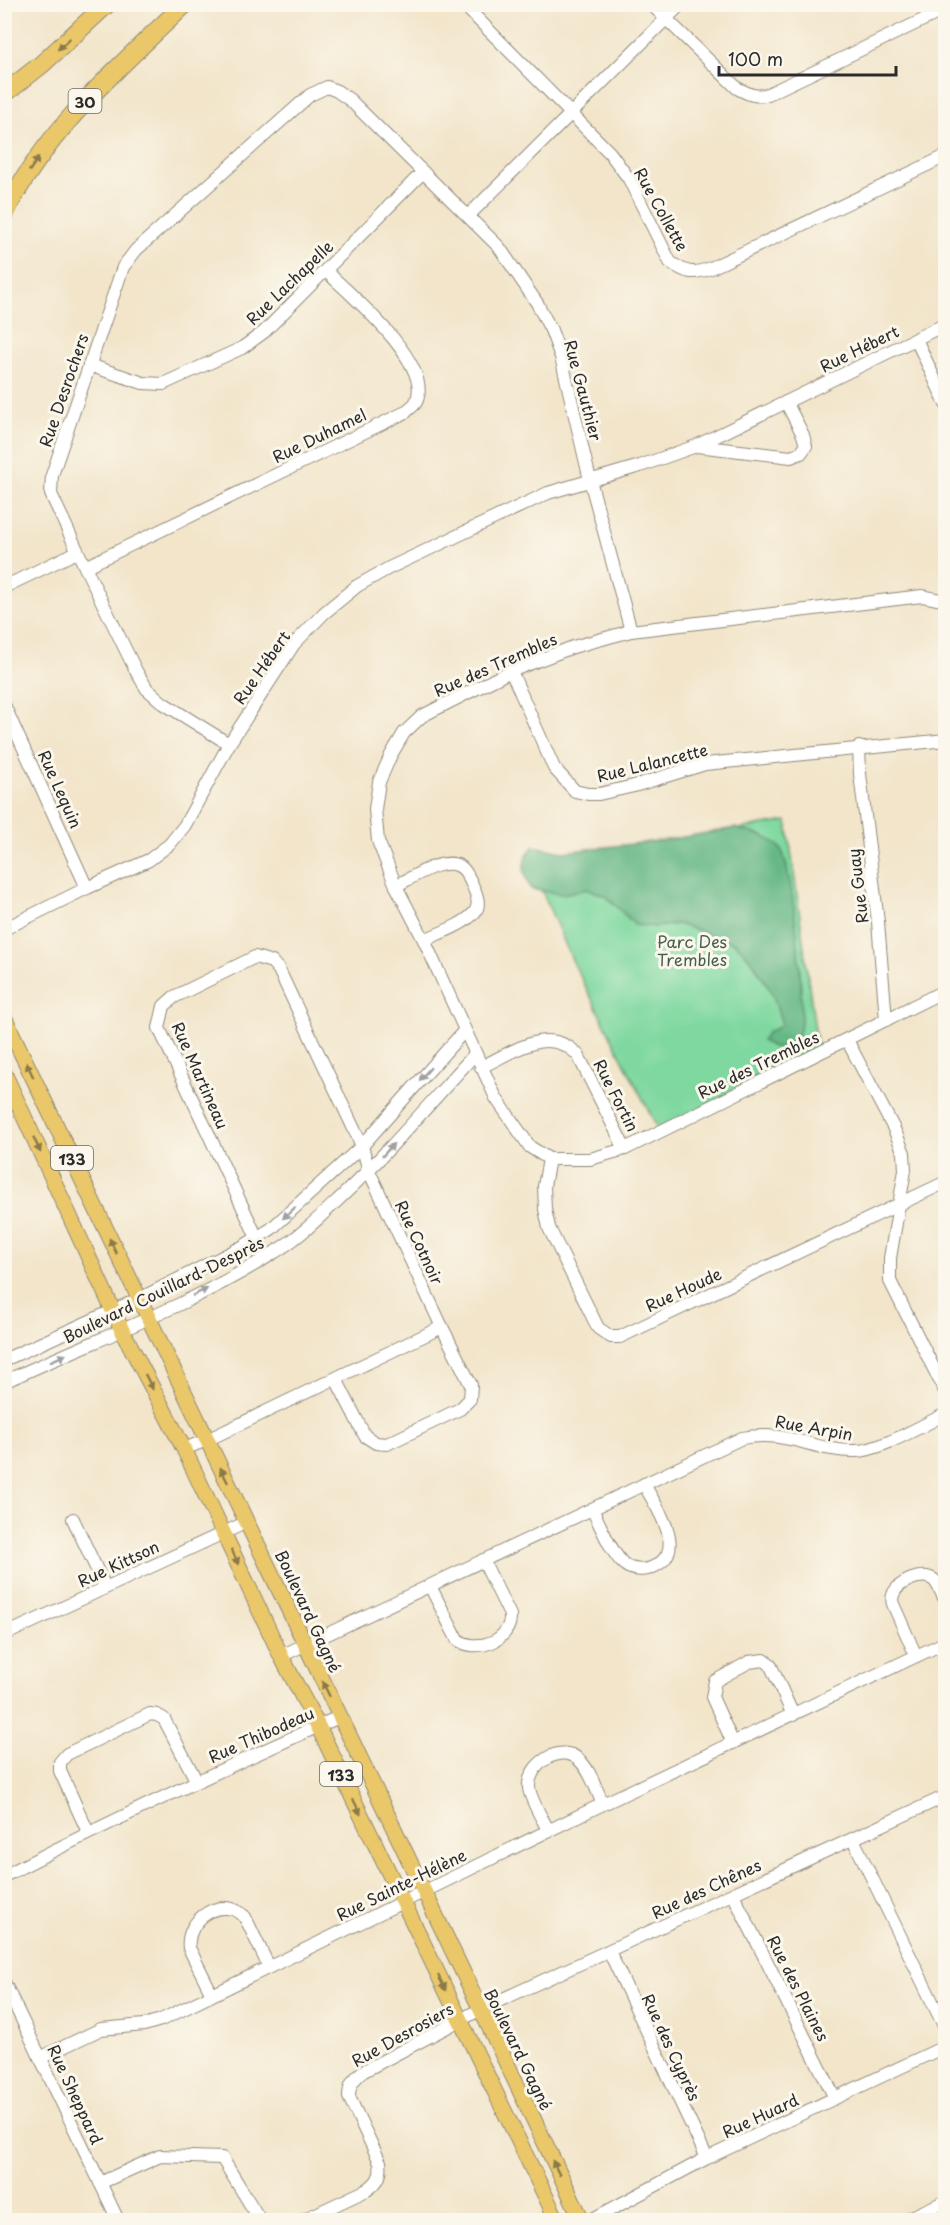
<svg xmlns="http://www.w3.org/2000/svg" width="950" height="2225" viewBox="0 0 950 2225" font-family="'Playpen Sans',sans-serif">
  <rect width="100%" height="100%" fill="#fbf7ec"/>
  <filter id="ink" filterUnits="userSpaceOnUse"><feTurbulence type="fractalNoise" baseFrequency=".0167" numOctaves="2"/><feDisplacementMap in="SourceGraphic" scale="12" xChannelSelector="R" yChannelSelector="G"/><feConvolveMatrix kernelMatrix="1 2 1 2 8 2 1 2 1" color-interpolation-filters="sRGB"/></filter>
  <filter id="wash" filterUnits="userSpaceOnUse"><feTurbulence type="fractalNoise" baseFrequency=".008" numOctaves="4" result="noise"/><feDisplacementMap in="SourceGraphic" scale="24" xChannelSelector="R" yChannelSelector="G"/><feGaussianBlur stdDeviation="1.35" result="paint"/><feColorMatrix in="noise" values="0 0 0 0 0 0 0 0 0 0 0 0 0 0 0 0 0 1.4 0 .05"/><feComposite in="paint" operator="in"/></filter>
  <g filter="url(#wash)">
    <rect width="100%" height="100%" fill="#f2e5ca"/>
    <!-- green -->
    <path fill="#7ed89f" stroke="#548265" stroke-width="1.5" d="M787,821l31,231 -159,79 -86,-169 -43,-98z"/>
    <!-- forest -->
    <path fill="#66b886" stroke="#487258" stroke-width="1.5" d="M735,828c15,5 35,7 45,20 13,15 27,166 19,186 -1,5 -8,9 -12,13h-14l-11,-6 5,-8 15,-8 -9,-30 -20,-33 -18,-19 -57,-19 -21,3 -22,-2 -29,-29 -18,-7 -26,5 -31,-5c-9,-17 -11,-28 3,-43l29,6 104,-12z"/>
  </g>
  <g filter="url(#ink)">
    <g fill="none" stroke-linecap="round" stroke-linejoin="round">
      <!-- minor casing -->
      <g stroke="#8e887a" stroke-width="14">
        <g id="minor">
          <path d="M463,4l147,149 19,26 41,83c16,11 22,13 41,6l235,-112"/>
          <path d="M651,4l86,84c11,6 19,10 31,6l178,-85"/>
          <path d="M469,215l212,-211"/>
          <path d="M916,339l30,65"/>
          <path d="M89,365l54,18 20,1 79,-36 22,-16 159,-160"/>
          <path d="M697,446l94,11 10,-4 5,-7 -3,-11 -17,-33"/>
          <path d="M85,567l321,-155c2,-3 8,-6 10,-10 19,-37 -66,-108 -90,-131"/>
          <path d="M4,587l73,-35"/>
          <path d="M946,601l-24,-5 -291,35 -58,16 -62,24 -89,45 -18,17 -13,22 -12,27 -4,27 3,32 18,45 28,54 72,158 34,49 19,12h41l35,-10 321,-159"/>
          <path d="M511,671l43,97 21,23 13,3h11l35,-8 71,-22 241,-24"/>
          <path d="M4,705l83,183"/>
          <path d="M229,744l-66,-41 -16,-14 -11,-18 -51,-104 -34,-73 1,-19 71,-208 13,-17 174,-155 17,-8 10,4 13,9 149,147 38,56 14,27 10,27 29,123 41,151"/>
          <path d="M859,747l1,27 18,148 8,98"/>
          <path d="M396,886c17,-9 53,-34 68,-16 5,6 8,15 11,21 3,8 5,16 -1,22 -12,13 -35,20 -50,27"/>
          <path d="M4,929l83,-41 62,-28 21,-16 15,-19 44,-81 65,-100 30,-31 33,-27 32,-18 159,-75 92,-27 56,-20 250,-122"/>
          <path d="M847,1040l47,89 10,24 1,17 -15,88v23l56,112"/>
          <path d="M481,1067c33,-15 67,-43 97,-12l47,94"/>
          <path d="M549,1159l-5,27 1,23 4,19 49,100 13,9h9l326,-155"/>
          <path d="M4,1360l135,-61 103,-52 29,-18 91,-83 102,-115"/>
          <path d="M336,1379l29,57 11,7 11,1 73,-35 10,-10 1,-14 -29,-58"/>
          <path d="M4,1382c90,-42 187,-76 271,-130 23,-14 44,-34 63,-52 49,-46 92,-97 137,-146"/>
          <path d="M184,1449l23,-9 235,-113 -73,-156 -7,-25 -83,-176 -7,-8 -17,-5 -81,40 -10,9 -5,22 107,229"/>
          <path d="M592,1509c8,15 20,46 33,56 6,5 19,6 26,3 40,-16 5,-60 -7,-84"/>
          <path d="M73,1519l32,68"/>
          <path d="M430,1586l27,53c18,15 55,2 53,-24l-27,-55"/>
          <path d="M4,1635l243,-113"/>
          <path d="M281,1656l461,-218c46,-9 72,14 114,13 24,0 66,-26 90,-37"/>
          <path d="M916,1656l-23,-52c-1,-2 -1,-7 0,-9 4,-13 30,-24 41,-15 5,5 8,15 12,21"/>
          <path d="M733,1743l-21,-46 3,-16 34,-19 15,-2 6,4 23,51"/>
          <path d="M548,1830c-6,-12 -17,-29 -19,-42 -2,-23 31,-45 49,-29 12,10 18,30 25,45"/>
          <path d="M88,1832l-28,-61v-9l7,-8 83,-40 7,1 7,4 32,61"/>
          <path d="M853,1839l93,191"/>
          <path d="M4,1876c110,-57 222,-109 335,-159"/>
          <path d="M733,1894l102,204"/>
          <path d="M609,1951l98,207"/>
          <path d="M4,1982l114,238"/>
          <path d="M212,1994l-23,-46c-4,-29 34,-54 56,-31l24,50"/>
          <path d="M40,2058l61,-29 43,-4 17,-5 442,-216 343,-162"/>
          <path d="M100,2183l60,-27 62,2 38,62"/>
          <path d="M303,2220l64,-30c11,-8 15,-14 13,-28l-31,-65c0,-12 4,-17 13,-25l119,-63 465,-213"/>
          <path d="M591,2220l116,-62 239,-112"/>
          <path d="M905,2220l41,-19"/>
        </g>
      </g>
      <!-- major casing -->
      <g stroke="#8e887a" stroke-width="17">
        <g id="major">
          <path d="M4,1017l578,1203"/>
          <path d="M4,1073l118,257 62,119 97,207 37,70 239,494"/>
        </g>
      </g>
      <!-- highway casing -->
      <g stroke="#8e887a" stroke-width="20">
        <g id="highway">
          <path d="M4,94l38,-30 65,-60"/>
          <path d="M4,214c43,-85 113,-145 181,-210"/>
        </g>
      </g>
      <!-- minor -->
      <use href="#minor" stroke="#fff" stroke-width="12"/>
      <!-- major -->
      <use href="#major" stroke="#eac769" stroke-width="15"/>
      <!-- highway -->
      <use href="#highway" stroke="#eac769" stroke-width="18"/>
    </g>
    <!-- one-way arrows -->
    <defs><path id="oneway-solid" d="M-6-.8H1V-3.2L6.5 0L1 3.2V.8H-6Z" transform="scale(1.5)"/></defs>
    <g fill="#8a794a">
      <use href="#oneway-solid" transform="translate(64 44) rotate(138)"/>
      <use href="#oneway-solid" transform="translate(34 164) rotate(-56)"/>
      <use href="#oneway-solid" transform="translate(30 1070) rotate(-115)"/>
      <use href="#oneway-solid" transform="translate(37 1145) rotate(65)"/>
      <use href="#oneway-solid" transform="translate(113 1246) rotate(-115)"/>
      <use href="#oneway-solid" transform="translate(149 1382) rotate(63)"/>
      <use href="#oneway-solid" transform="translate(224 1475) rotate(-116)"/>
      <use href="#oneway-solid" transform="translate(235 1557) rotate(65)"/>
      <use href="#oneway-solid" transform="translate(326 1689) rotate(-116)"/>
      <use href="#oneway-solid" transform="translate(357 1807) rotate(64)"/>
      <use href="#oneway-solid" transform="translate(442 1983) rotate(64)"/>
      <use href="#oneway-solid" transform="translate(556 2168) rotate(-116)"/>
    </g>
    <g fill="#a0a0a0">
      <use href="#oneway-solid" transform="translate(425 1074) rotate(131)"/>
      <use href="#oneway-solid" transform="translate(388 1150) rotate(-48)"/>
      <use href="#oneway-solid" transform="translate(289 1213) rotate(138)"/>
      <use href="#oneway-solid" transform="translate(200 1292) rotate(-26)"/>
      <use href="#oneway-solid" transform="translate(58 1358) rotate(-24)"/>
    </g>
  </g>
  <g text-anchor="middle" dominant-baseline="central" stroke-width="6" stroke-linejoin="round" paint-order="stroke">
    <!-- shield labels -->
    <g fill="#fbf7ec" stroke="#696865" stroke-width="1.5">
      <rect x="68.5" y="89" width="33" height="24" rx="4.5"/>
      <rect x="51" y="1146" width="42" height="24" rx="4.5"/>
      <rect x="320" y="1762" width="42" height="24" rx="4.5"/>
    </g>
    <g font-size="15" font-weight="bold" fill="#2b2b2b">
      <text x="85" y="101">30</text>
      <text x="72" y="1158">133</text>
      <text x="341" y="1774">133</text>
    </g>
    <!-- street labels -->
    <g font-size="16" fill="#2b2b2b" stroke="#fbf7ec">
      <text transform="translate(662 209) rotate(61)">Rue Collette</text>
      <text transform="translate(289 282) rotate(-44)">Rue Lachapelle</text>
      <text transform="translate(859 348) rotate(-26)">Rue Hébert</text>
      <text transform="translate(63 390) rotate(-71)">Rue Desrochers</text>
      <text transform="translate(584 390) rotate(75)">Rue Gauthier</text>
      <text transform="translate(319 435) rotate(-26)">Rue Duhamel</text>
      <text transform="translate(495 664) rotate(-24)">Rue des Trembles</text>
      <text transform="translate(261 667) rotate(-55)">Rue Hébert</text>
      <text transform="translate(652 762) rotate(-14)">Rue Lalancette</text>
      <text transform="translate(61 789) rotate(66)">Rue Lequin</text>
      <text transform="translate(857 886) rotate(-97)">Rue Guay</text>
      <text transform="translate(758 1064) rotate(-26)">Rue des Trembles</text>
      <text transform="translate(201 1075) rotate(66)">Rue Martineau</text>
      <text transform="translate(617 1095) rotate(63)">Rue Fortin</text>
      <text transform="translate(420 1242) rotate(65)">Rue Cotnoir</text>
      <text transform="translate(163 1289) rotate(-26)">Boulevard Couillard-Desprès</text>
      <text transform="translate(683 1289) rotate(-25)">Rue Houde</text>
      <text transform="translate(814 1427) rotate(10)">Rue Arpin</text>
      <text transform="translate(118 1563) rotate(-25)">Rue Kittson</text>
      <text transform="translate(309 1611) rotate(65)">Boulevard Gagné</text>
      <text transform="translate(261 1734) rotate(-24)">Rue Thibodeau</text>
      <text transform="translate(401 1884) rotate(-26)">Rue Sainte-Hélène</text>
      <text transform="translate(706 1888) rotate(-25)">Rue des Chênes</text>
      <text transform="translate(799 1988) rotate(63)">Rue des Plaines</text>
      <text transform="translate(402 2034) rotate(-29)">Rue Desrosiers</text>
      <text transform="translate(672 2047) rotate(65)">Rue des Cyprès</text>
      <text transform="translate(519 2049) rotate(64)">Boulevard Gagné</text>
      <text transform="translate(76 2094) rotate(65)">Rue Sheppard</text>
      <text transform="translate(760 2115) rotate(-25)">Rue Huard</text>
    </g>
    <!-- park labels -->
    <g font-size="16" fill="#445f4e" stroke="#fbf7ec">
      <text x="692" y="941">Parc Des<tspan x="692" dy="18">Trembles</tspan></text>
    </g>
  </g>
  <!-- margin -->
  <rect width="950" height="2225" fill="none" stroke="#fbf7ec" stroke-width="24"/>
  <!-- scale -->
  <path d="M719 66v9h177v-9" fill="none" stroke="#2b2b2b" stroke-width="3"/>
  <text x="728" y="66" font-size="18" fill="#2b2b2b" stroke="#fbf7ec" stroke-width="4.5" paint-order="stroke">100 m</text>
</svg>
